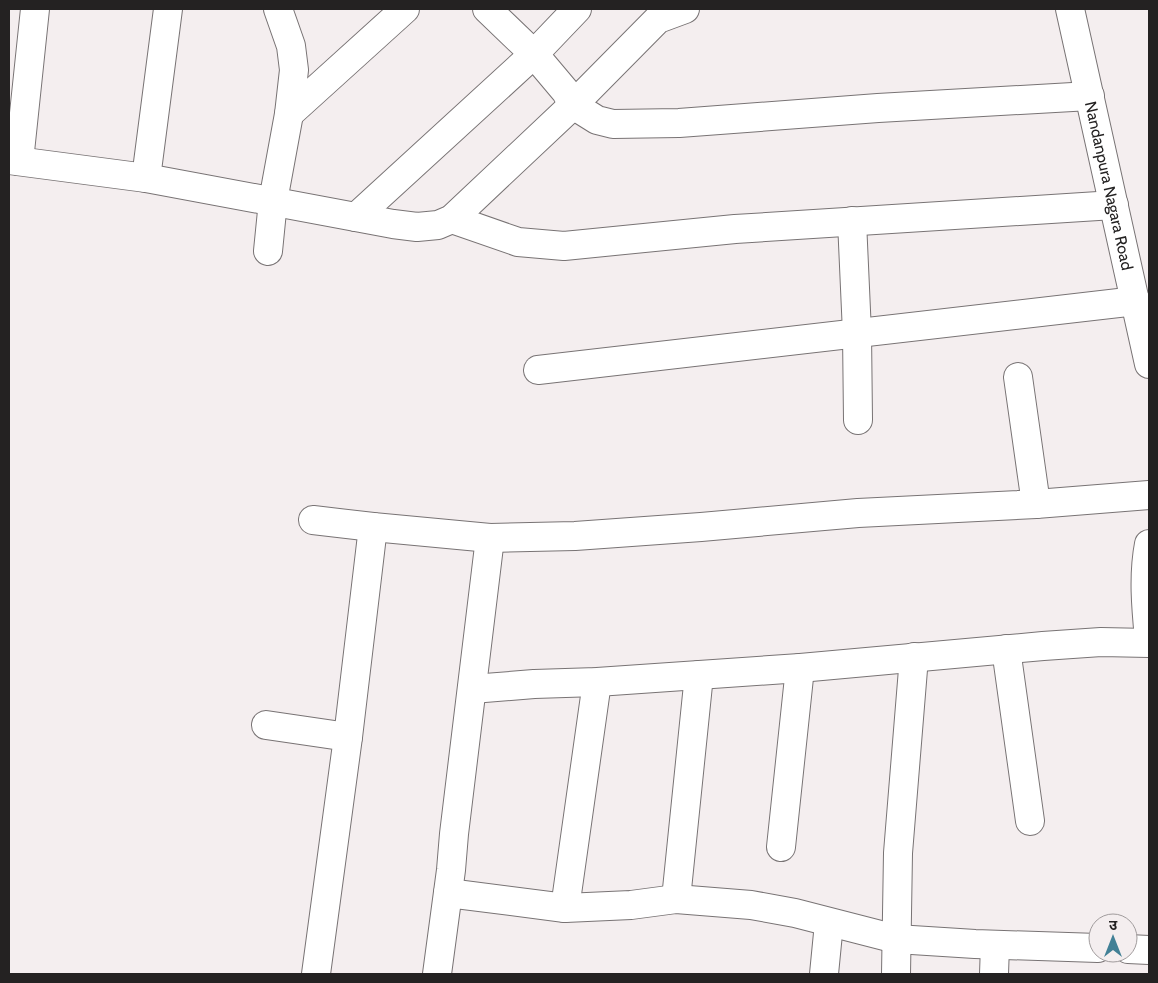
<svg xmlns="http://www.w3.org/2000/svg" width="1158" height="983" viewBox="0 0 1158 983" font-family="Cabin,'Noto Sans Devanagari',sans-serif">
  <rect width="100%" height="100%" fill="#f4eeef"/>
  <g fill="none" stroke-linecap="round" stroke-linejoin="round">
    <!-- minor casing -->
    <g stroke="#787374" stroke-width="30">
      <g id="minor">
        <path d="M487,9l47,45 32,38 7,13 24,15 16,4 66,-1 199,-15 212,-12"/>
        <path id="s1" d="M1070,9l79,355"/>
        <path d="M289,114l116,-105"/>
        <path d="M9,160l137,18 247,46 24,3 21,-2 14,-6 121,-114 85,-86 27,-10"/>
        <path d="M19,161l16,-152"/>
        <path d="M146,178l22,-169"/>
        <path d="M356,217l178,-163 43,-45"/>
        <path d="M452,219l66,23 46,4 171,-17 379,-24"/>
        <path d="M852,221l5,112 1,87"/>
        <path d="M268,251l5,-50 16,-87 5,-44 -3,-24 -13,-37"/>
        <path d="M538,370l598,-69"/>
        <path d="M1036,504l113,-9"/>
        <path d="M313,520l60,7 117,11 85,-2 126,-9 157,-14 178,-9 -18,-127"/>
        <path d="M1149,544c-6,31 -3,64 0,95"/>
        <path d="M1006,649l24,172"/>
        <path d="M472,689l62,-5 63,-2 203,-14 243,-22 58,-4 48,1"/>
        <path d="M266,725l82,12 -32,237"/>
        <path d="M348,737l25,-210"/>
        <path d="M781,847l19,-179"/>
        <path d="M448,893l117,15 66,-3 45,-6 75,6 44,8 101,26 79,5 123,4"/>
        <path d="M676,899l23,-224"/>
        <path d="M565,908l32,-226"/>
        <path d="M1128,949l21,1"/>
        <path d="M437,974l14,-104 3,-36 36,-296"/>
        <path d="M824,974l5,-51"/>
        <path d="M896,974l2,-121 16,-196"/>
        <path d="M994,974l1,-29"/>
      </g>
    </g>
    <!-- minor -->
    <use href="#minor" stroke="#fff" stroke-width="28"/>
  </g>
  <g text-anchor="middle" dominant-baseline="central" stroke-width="5" stroke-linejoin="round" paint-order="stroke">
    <!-- street labels -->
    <g font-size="16" fill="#242222" stroke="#f4eeef">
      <text stroke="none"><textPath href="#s1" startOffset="181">Nandanpura Nagara Road</textPath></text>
    </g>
  </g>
  <!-- border -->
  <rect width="1158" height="983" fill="none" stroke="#242222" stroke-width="20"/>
  <!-- north arrow -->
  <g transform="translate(1113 938)"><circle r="24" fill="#f4eeef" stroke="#a19c9d"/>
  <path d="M0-4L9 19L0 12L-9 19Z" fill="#428096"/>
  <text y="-8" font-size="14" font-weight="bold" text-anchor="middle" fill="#242222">उ</text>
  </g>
</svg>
